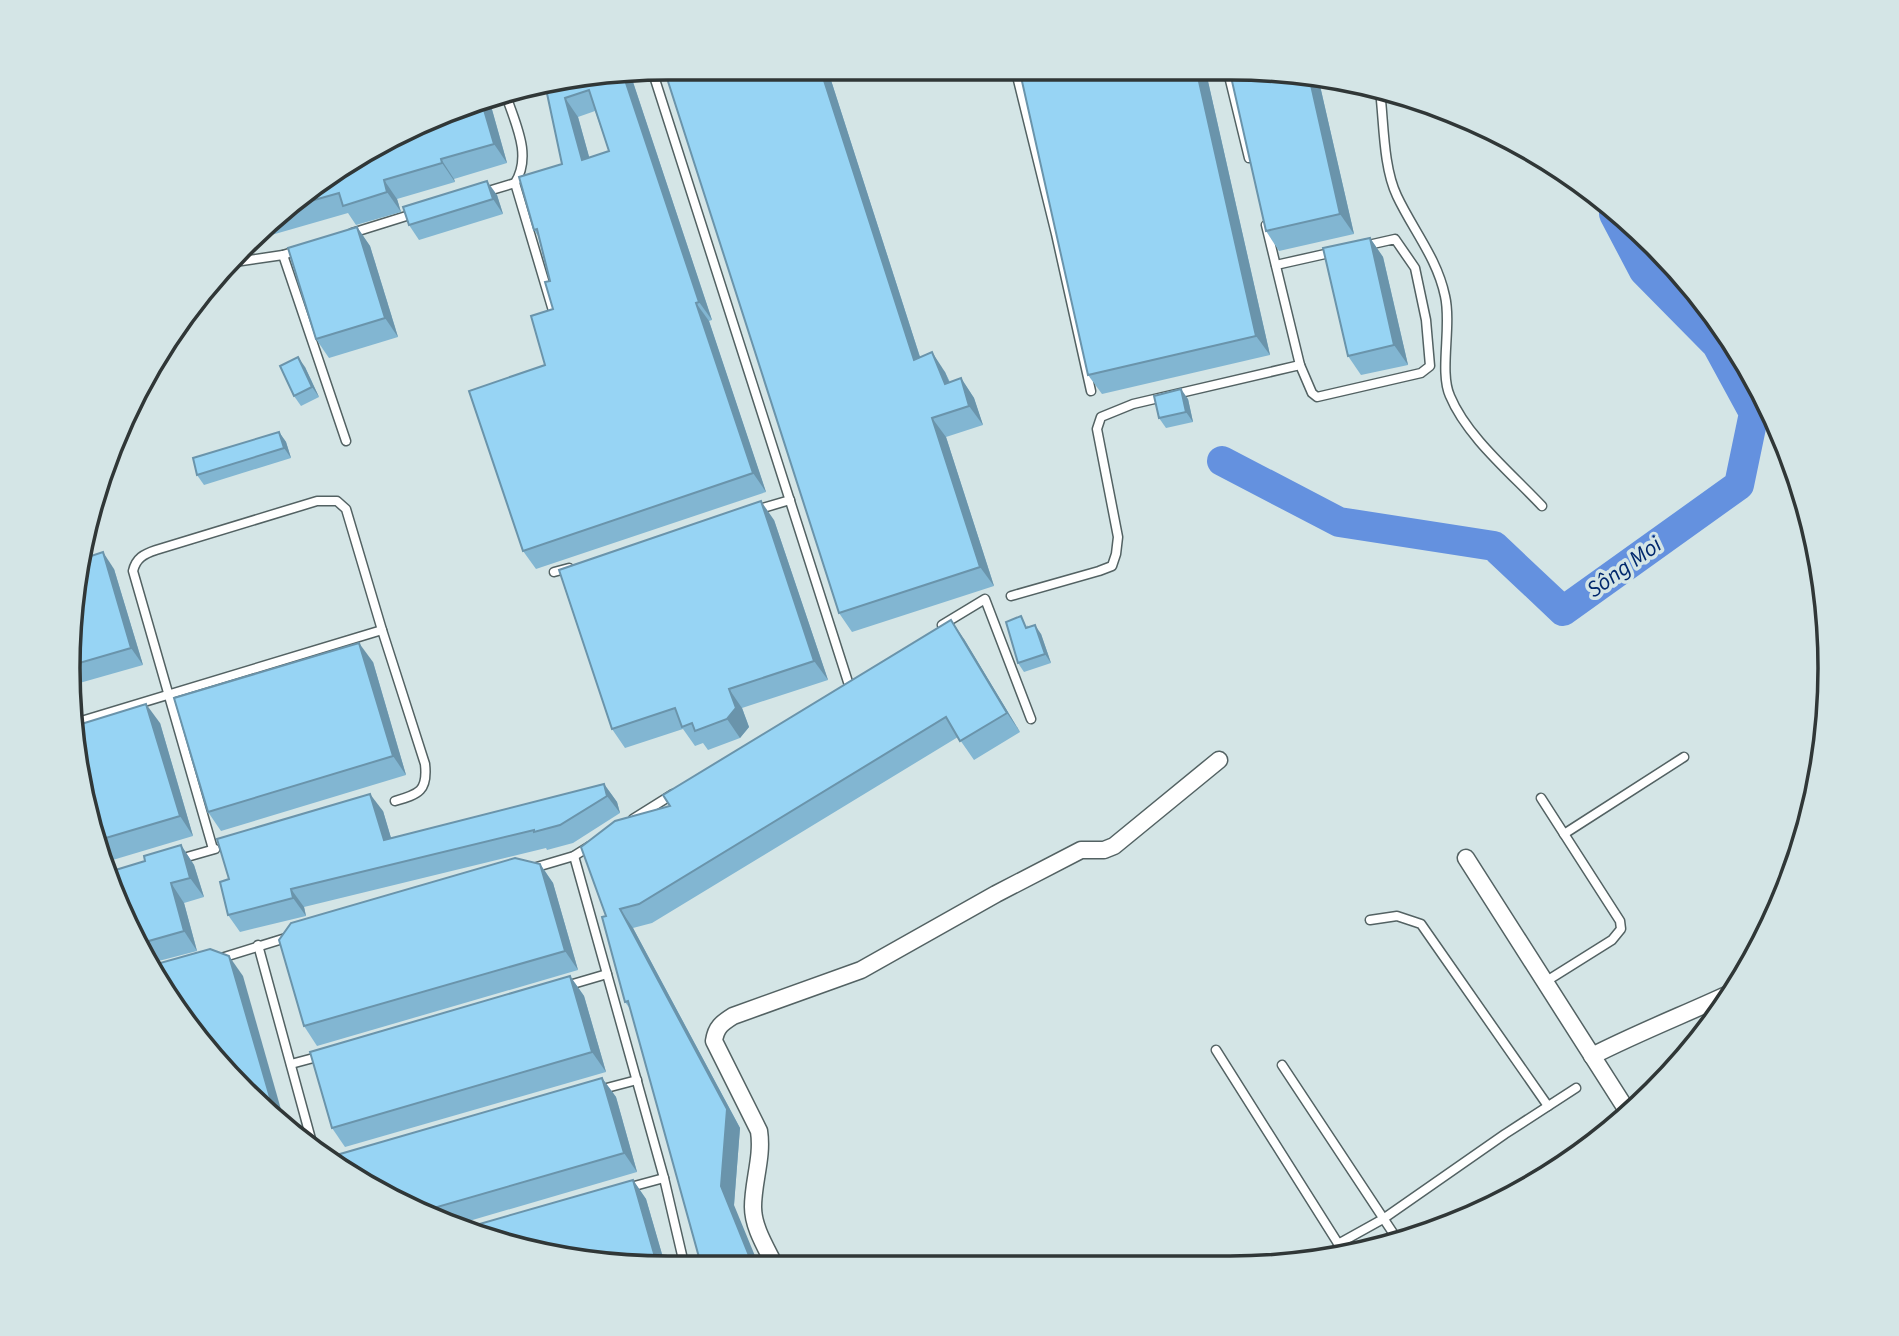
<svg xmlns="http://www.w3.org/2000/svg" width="1899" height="1336" viewBox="0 0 1899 1336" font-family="'Source Sans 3',sans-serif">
  <rect width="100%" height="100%" fill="#d4e5e6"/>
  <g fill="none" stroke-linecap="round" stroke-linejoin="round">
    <!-- river -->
    <path stroke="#6491df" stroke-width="30" d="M1222,461l117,61 155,24 69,65 176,-126 15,-72 -37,-68 -73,-74 -30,-57"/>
    <!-- service casing -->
    <g stroke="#536263" stroke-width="11">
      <g id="service">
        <path d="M1015,68l41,166 35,157"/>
        <path d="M1227,68l22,90"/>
        <path d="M652,70l196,612"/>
        <path d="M1380,91c4,31 3,76 17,105 16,34 40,62 48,100 7,30 -6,76 5,100 17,41 62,78 92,110"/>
        <path d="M515,183l39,131"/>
        <path d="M485,192l30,-9c18,-29 -1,-61 -10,-91"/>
        <path d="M1266,225l34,140"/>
        <path d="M352,233l64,-20"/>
        <path d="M283,255l63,186"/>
        <path d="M228,263l55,-8 16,-5"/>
        <path d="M1276,265l58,-13"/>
        <path d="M756,510l34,-10"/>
        <path d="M554,572l15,-4"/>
        <path d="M1011,596l88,-25 13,-5 4,-12 2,-17 -21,-108 4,-12 32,-13 167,-39 12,28 5,4 104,-24 9,-7 -4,-46 -11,-52 -20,-29 -31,7"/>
        <path d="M942,625l43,-26 46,120"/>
        <path d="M78,722l304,-92"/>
        <path d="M1541,798l79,123 1,8 -9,11 -67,42"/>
        <path d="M633,819l40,-25"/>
        <path d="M1564,834l120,-77"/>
        <path d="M213,849l-80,-278c3,-13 11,-17 23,-21l161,-49h20l9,8 36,121 43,134c3,27 -6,30 -30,37"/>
        <path d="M574,856l90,322 21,90"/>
        <path d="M180,859l35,-10"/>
        <path d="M530,869l44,-13 16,-10"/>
        <path d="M1370,920l27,-4 24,8 127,182"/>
        <path d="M258,945l56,205"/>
        <path d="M218,959l71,-22"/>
        <path d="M566,986l41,-12"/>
        <path d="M1216,1050l130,206"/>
        <path d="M291,1064l30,-8"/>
        <path d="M1282,1065l115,174"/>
        <path d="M599,1090l38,-10"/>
        <path d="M331,1163l19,-5"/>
        <path d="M627,1188l37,-10"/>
        <path d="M1338,1244l45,-25 122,-85 71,-46"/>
      </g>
    </g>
    <!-- minor casing -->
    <g stroke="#536263" stroke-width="19">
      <g id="minor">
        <path d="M1466,858l162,254"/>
        <path d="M1592,1056c47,-24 96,-43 143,-65"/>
        <path d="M776,1268c-9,-19 -23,-40 -23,-61 0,-26 10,-50 6,-76l-45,-90c2,-14 8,-18 19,-25l128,-46 135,-76 85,-44h23l10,-4 105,-86"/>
      </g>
    </g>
    <!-- service -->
    <use href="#service" stroke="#fff" stroke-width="8"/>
    <!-- minor -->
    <use href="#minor" stroke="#fff" stroke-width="16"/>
  </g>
  <!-- wall -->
  <g fill="#82b6d2" fill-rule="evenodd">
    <path d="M668,68h179l-18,6 91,283 25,15 5,10 11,-4 13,20 9,27 -37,12 48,149 -142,46 -13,-19z"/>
    <path d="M1205,68l65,287 -168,39 -14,-19z"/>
    <path d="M1229,68l89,9 36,157 -75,17 -13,-20z"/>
    <path d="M630,73l82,247 -3,1 57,171 -230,77 -13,-18 22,-186 8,-56 -3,-28 -12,-45 -4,-6 28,-66 -15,-72 -23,6 -7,-10zM595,111l14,40 -20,6 -11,-40z"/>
    <path d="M489,99l18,64 -53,16 1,3 -58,17 4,13 -45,13 -8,-12 -94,27 81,-71z"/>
    <path d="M497,195l6,19 -84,26 -10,-15z"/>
    <path d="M357,227l13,19 28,91 -69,21 -13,-19z"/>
    <path d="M1370,238l13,19 25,108 -47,10 -13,-19z"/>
    <path d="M305,367l14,30 -18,9 -7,-10z"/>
    <path d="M1188,399l5,23 -27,6 -7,-10z"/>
    <path d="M279,432l7,10 5,16 -87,27 -7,-10z"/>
    <path d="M774,520l54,160 -86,28 7,19 -9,11 -32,12 -5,-7 -8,3 -12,-17 -58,19 -13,-19z"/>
    <path d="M114,569l29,96 -67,19 -3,-94z"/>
    <path d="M1027,625l1,2 13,7 10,29 -27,9 -6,-9z"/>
    <path d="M964,639l56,93 -46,28 -16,-23 -306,186 -19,5 107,200 -6,77 -103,-195 -6,-8 -19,-86 64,-110z"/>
    <path d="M373,662l33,113 -185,56 -13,-19z"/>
    <path d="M160,723l33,113 -87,26 -26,-77z"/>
    <path d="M604,784l13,18 3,11 -47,30 -26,7 -1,-2 -242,59 2,9 -66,16 -12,-17 1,-36 154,-68 8,27z"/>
    <path d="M181,845l13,20 10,32 -20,6 13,48 -46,12 -21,-29 15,-73z"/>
    <path d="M540,864l13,19 25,87 -261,76 -13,-20z"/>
    <path d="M570,976l14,20 22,76 -261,75 -13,-19z"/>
    <path d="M602,1078l14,19 21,75 -185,54 -14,-4 -93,-50z"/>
    <path d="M633,1180l13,19 20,69 -115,-12z"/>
  </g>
  <!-- shaded-wall -->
  <g fill="#6a94ab">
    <path d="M820,68h5l4,6 98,305 -13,-19z"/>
    <path d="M1196,68h9l65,287 -14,-19z"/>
    <path d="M630,73l82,247 -13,-18 -76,-228z"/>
    <path d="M1309,76l9,1 36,157 -14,-20z"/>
    <path d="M565,98l13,19 17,61 -13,-18z"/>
    <path d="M489,99l18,64 -13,-19 -12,-41z"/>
    <path d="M441,159l13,20 1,3 -13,-19z"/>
    <path d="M384,180l13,19 4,13 -14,-20z"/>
    <path d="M487,181l10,14 6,19 -10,-15z"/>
    <path d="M357,227l13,19 28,91 -13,-19z"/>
    <path d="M1370,238l13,19 25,108 -14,-20z"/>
    <path d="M696,303l13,18 57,171 -13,-19z"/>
    <path d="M932,352l13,20 13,31 -13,-19z"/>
    <path d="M298,357l7,10 14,30 -7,-10z"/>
    <path d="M961,378l13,20 9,27 -14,-19z"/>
    <path d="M1181,389l7,10 5,23 -7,-10z"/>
    <path d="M932,418l14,19 48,149 -14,-19z"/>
    <path d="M279,432l7,10 5,16 -7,-10z"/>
    <path d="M761,501l13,19 54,160 -14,-19z"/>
    <path d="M103,552l11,17 29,96 -12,-17z"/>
    <path d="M951,620l13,19 56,93 -13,-19z"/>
    <path d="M1035,625l6,9 10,29 -6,-9z"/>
    <path d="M359,643l14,19 33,113 -13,-19z"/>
    <path d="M729,689l13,19 7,19 -9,11 -13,-19z"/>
    <path d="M146,704l14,19 33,113 -13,-20z"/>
    <path d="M604,784l13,18 3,11 -13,-17z"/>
    <path d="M370,794l13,17 14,47 -13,-18z"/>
    <path d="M181,845l13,20 10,32 -14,-19z"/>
    <path d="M540,864l13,19 25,87 -13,-19z"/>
    <path d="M171,883l13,20 13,48 -13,-20z"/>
    <path d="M291,889l13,18 2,9 -13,-18z"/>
    <path d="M620,909l13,19 107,200 -6,77 26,63h-6l-33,-82z"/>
    <path d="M229,956l14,20 43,151 -10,-9z"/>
    <path d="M570,976l14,20 22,76 -14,-20z"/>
    <path d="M602,1078l14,19 21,75 -13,-19z"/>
    <path d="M633,1180l13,19 20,69 -4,-1 -7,-10z"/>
  </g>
  <!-- building -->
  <g fill="#97d4f4" stroke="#6a94ab" stroke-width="2" fill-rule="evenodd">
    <path d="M668,68h152l94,292 18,-8 13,32 16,-6 8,28 -37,12 48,149 -141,46 -175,-544z"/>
    <path d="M1019,68h177l60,268 -168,39z"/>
    <path d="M1229,68l80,8 31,138 -74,17z"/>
    <path d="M623,74l76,228 -3,1 57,170 -230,78 -54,-160 76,-26 -14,-49 22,-7 -8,-27 5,-1 -13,-52 -3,1 -15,-53 43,-13 -17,-80zM589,90l20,61 -27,9 -17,-62z"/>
    <path d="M482,103l12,41 -53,15 1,4 -58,17 3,12 -44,14 -4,-13 -46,13 42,-37z"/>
    <path d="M487,181l6,18 -84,26 -6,-18z"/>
    <path d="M357,227l28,91 -69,21 -28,-91z"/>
    <path d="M1370,238l24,107 -46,11 -25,-108z"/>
    <path d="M298,357l14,30 -18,9 -14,-30z"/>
    <path d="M1181,389l5,23 -27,6 -5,-22z"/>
    <path d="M279,432l5,16 -87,27 -4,-17z"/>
    <path d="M761,501l53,160 -85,28 7,19 -9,11 -32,12 -3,-8 -10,4 -7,-19 -63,21 -53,-159z"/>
    <path d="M103,552l28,96 -55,16 -3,-74 9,-31z"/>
    <path d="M1021,616l5,12 9,-3 10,29 -27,9 -12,-41z"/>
    <path d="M951,620l56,93 -47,28 -14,-24 -307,187 -19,5 107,200 -6,77 33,82h-52l-74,-267 -3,1 -23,-85 4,-1 -25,-69 34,-26 55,-15 -7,-11z"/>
    <path d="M359,643l34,113 -185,56 -34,-114z"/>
    <path d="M146,704l34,112 -81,24 -19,-55 -2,-60z"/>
    <path d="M604,784l3,12 -47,29 -26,7v-2l-243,59 2,9 -65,17 -8,-33 9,-3 -12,-40 153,-45 14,46z"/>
    <path d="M181,845l9,33 -19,5 13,48 -46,13 -8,-10 -21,-62 36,-11 -1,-5z"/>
    <path d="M515,858l25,6 25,87 -261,75 -25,-86 12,-17z"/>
    <path d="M210,949l19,7 47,162 -32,-26 -91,-127z"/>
    <path d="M570,976l22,76 -260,76 -22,-76z"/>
    <path d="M602,1078l22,75 -204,59 -75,-40 -5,-18z"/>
    <path d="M633,1180l22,77 -23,7 -81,-8 -89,-27z"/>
  </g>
  <g text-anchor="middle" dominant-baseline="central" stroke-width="7" stroke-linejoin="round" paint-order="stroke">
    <!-- water labels -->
    <g font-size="23" font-style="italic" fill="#01286c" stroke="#d4e5e6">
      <text transform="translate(1624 567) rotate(-36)">Sông Moi</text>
    </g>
  </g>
  <!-- crop -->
  <path d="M0 0H1899V1336H0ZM668 80H1230A588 588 0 0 1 1818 668V668A588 588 0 0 1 1230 1256H668A588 588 0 0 1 80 668V668A588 588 0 0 1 668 80Z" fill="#d4e5e6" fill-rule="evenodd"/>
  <path fill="none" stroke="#303737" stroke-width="3.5" d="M668 80H1230A588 588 0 0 1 1818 668V668A588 588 0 0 1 1230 1256H668A588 588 0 0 1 80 668V668A588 588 0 0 1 668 80Z"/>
</svg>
